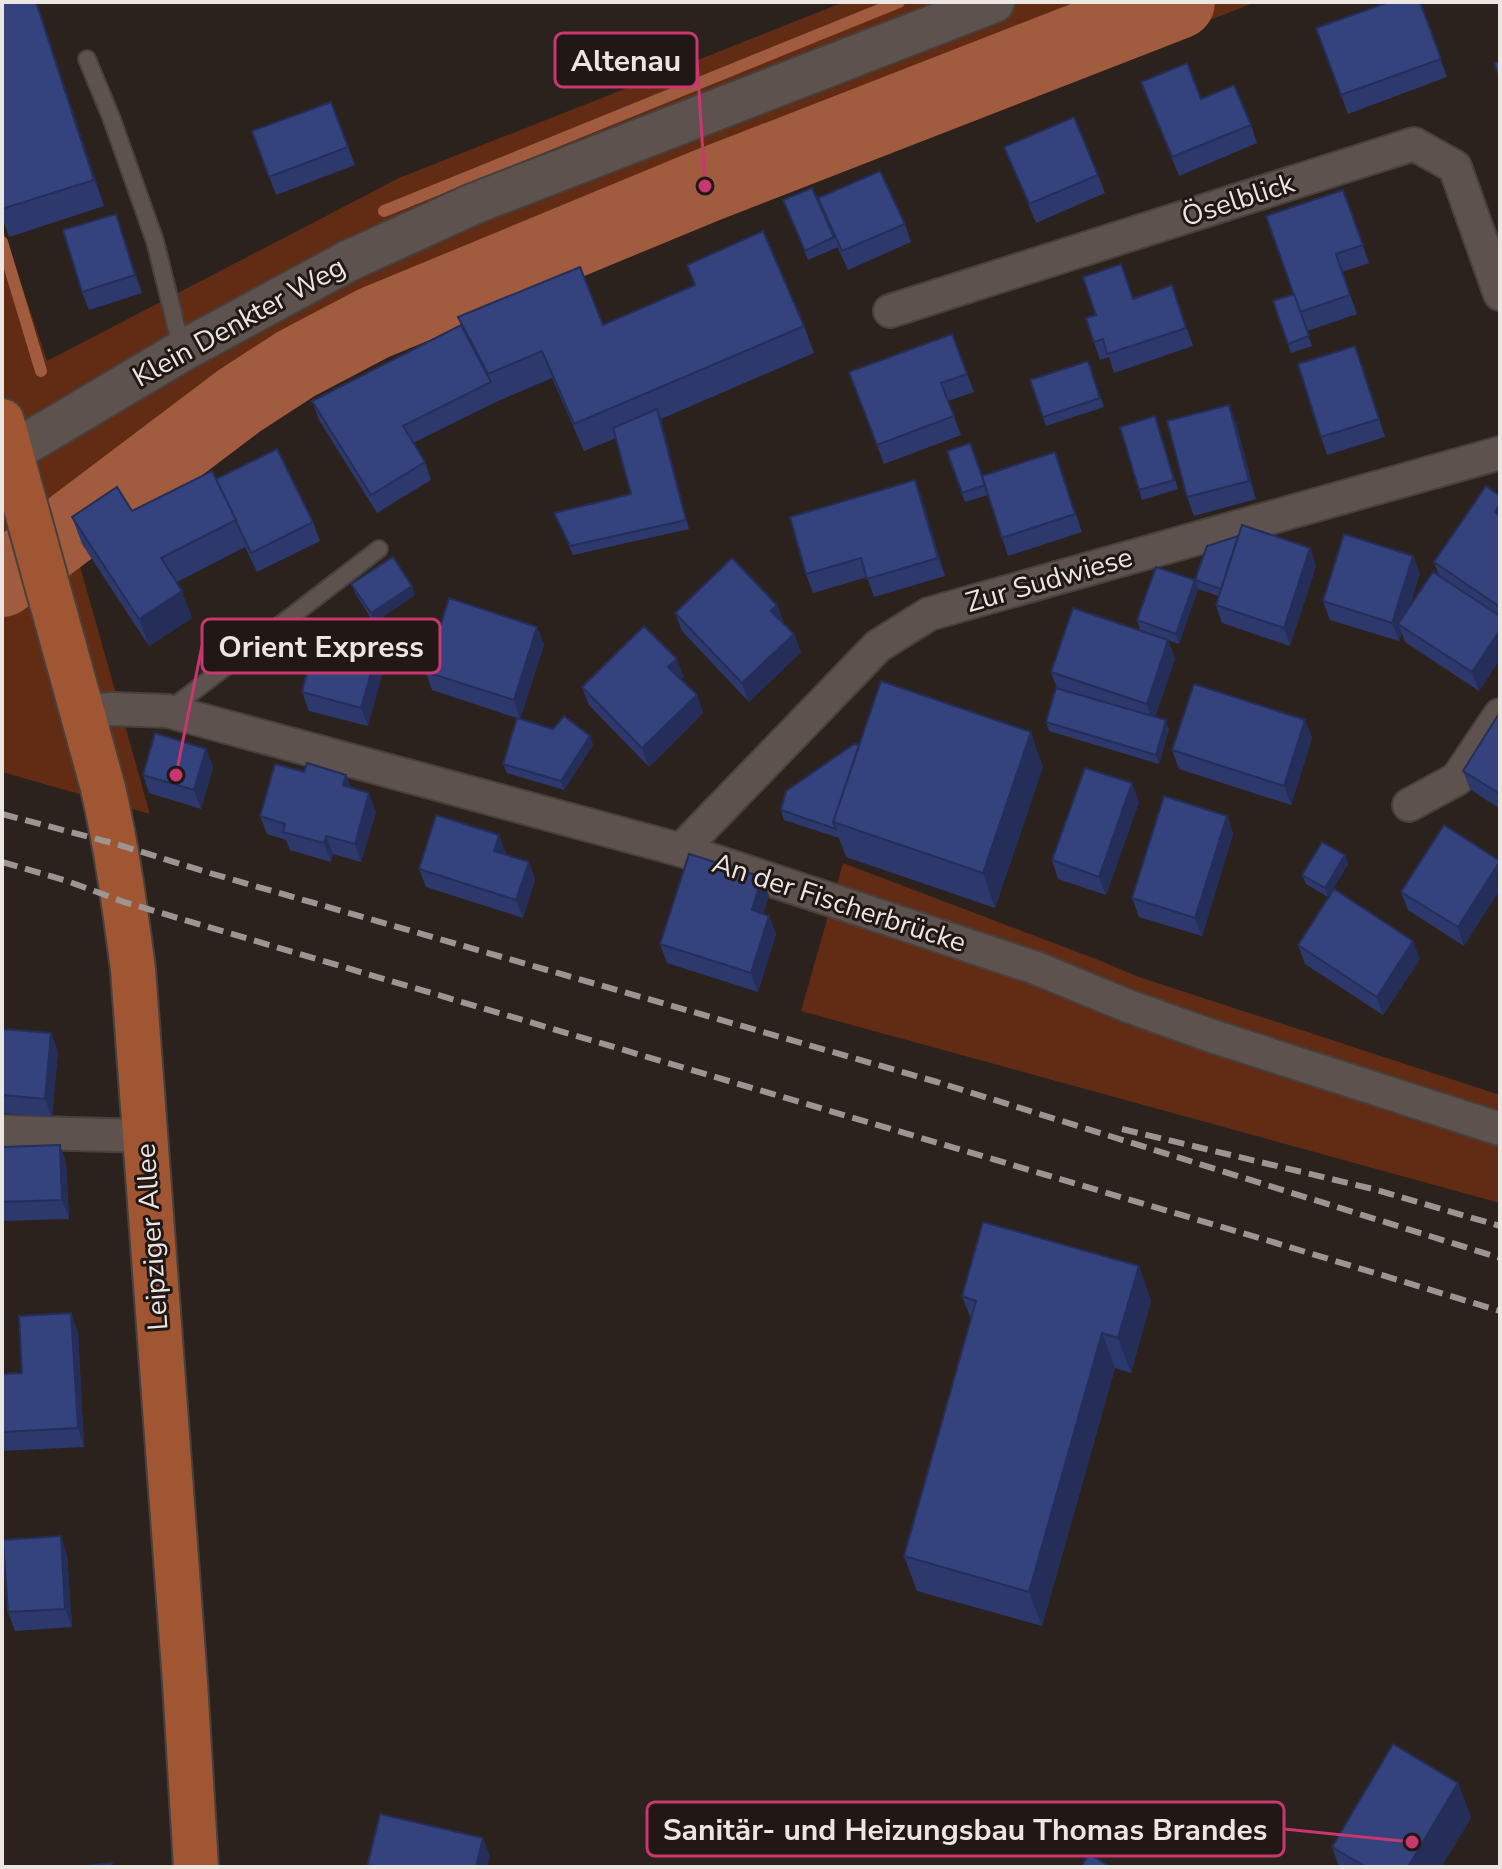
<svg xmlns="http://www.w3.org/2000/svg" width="1502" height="1869" viewBox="0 0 1502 1869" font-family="'Nunito Sans',sans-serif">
  <rect width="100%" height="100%" fill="#2b221e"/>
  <!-- green -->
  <g fill="#622b14">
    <path d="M844,2h412l-911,357 -44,21 -44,29 -185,129 78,276 -148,-42v-546l45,135 352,-183z"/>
    <path d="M843,863l253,96 43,18 361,118v108l-699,-192z"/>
  </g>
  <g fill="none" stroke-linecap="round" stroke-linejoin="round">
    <!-- stream -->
    <g stroke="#a15b3e" stroke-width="12">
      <path d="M384,211l515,-209"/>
      <path d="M2,242l39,129"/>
    </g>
    <!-- river -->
    <path stroke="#a15b3e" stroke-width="74" d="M2,580l237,-179 57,-37 78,-41 331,-137 473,-184"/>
    <!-- service casing -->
    <g stroke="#47403d" stroke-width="20">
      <g id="service">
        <path d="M87,59l24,58 44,124 27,109"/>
        <path d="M168,711l211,-162"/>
      </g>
    </g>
    <!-- minor casing -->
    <g stroke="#47403d" stroke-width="36">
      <g id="minor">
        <path d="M890,311l524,-167 41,23 45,127"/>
        <path d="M83,712l29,-3 56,2 513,139 355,118 92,38 81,29 291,94"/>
        <path d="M1409,805l48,-26 43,-64"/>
        <path d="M681,850l197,-204 51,-32 571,-161"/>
        <path d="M2,1132l143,4"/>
      </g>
    </g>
    <!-- tertiary casing -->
    <g stroke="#47403d" stroke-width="44">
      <path id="tertiary" d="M12,452l170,-101 166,-90 125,-57 521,-202"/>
    </g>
    <!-- primary casing -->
    <g stroke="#47403d" stroke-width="48">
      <path id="primary" d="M2,421l101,367c14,61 22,120 30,181l52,713 11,185"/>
    </g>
    <!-- service -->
    <use href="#service" stroke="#5d524e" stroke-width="16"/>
    <!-- minor -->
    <use href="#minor" stroke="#5d524e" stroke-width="32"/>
    <!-- tertiary -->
    <use href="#tertiary" stroke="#5d524e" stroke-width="40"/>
    <!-- primary -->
    <use href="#primary" stroke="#a15633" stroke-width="44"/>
    <!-- rail -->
    <g stroke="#9d9592" stroke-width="6" stroke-dasharray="16 8" stroke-linecap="butt">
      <path d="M2,814l114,30 97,30 724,208 563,176"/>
      <path d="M2,862l65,19 57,21 1152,341 224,68"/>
      <path d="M1122,1129l251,60 127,37"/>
    </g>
  </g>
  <!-- wall -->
  <g fill="#2d396c">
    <path d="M2,2l39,13 63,191 -95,31 -7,-20z"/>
    <path d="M1420,2l27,75 -99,37 -32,-86z"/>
    <path d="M1141,82l60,17 50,26 6,18 -78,33z"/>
    <path d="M331,102l24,63 -79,30 -24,-64z"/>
    <path d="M1004,147l94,28 7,18 -69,30z"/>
    <path d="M1343,190l26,73 -27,9 15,42 -50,17 -5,-12 10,27 -21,7 -18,-52 21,-7z"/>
    <path d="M783,200l122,24 6,18 -63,28 -11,-24 1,1 -30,13z"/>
    <path d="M122,232l20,61 -53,17 -7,-18z"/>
    <path d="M687,265l117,61 10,27 -153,66 28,110 -116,26 -19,-42 77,-19 -15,-56 -32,13 -32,-73 -54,23 -85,42 12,19 6,18 -54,33 -58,-93 -7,-19 149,-76 -3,-8 145,8 91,-40z"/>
    <path d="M1172,285l21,61 -79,27 -5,-16 -9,3 -14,-42 47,-20z"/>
    <path d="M952,334l22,58 -26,9 13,34 -77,29 -35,-92z"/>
    <path d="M1088,361l16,46 -58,19 -16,-46z"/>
    <path d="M1362,365l23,72 -58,18 -6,-18z"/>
    <path d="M1155,416l23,73 -36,11 -3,-10z"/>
    <path d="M1236,423l20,76 -62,17 -7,-19z"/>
    <path d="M947,451l35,25 73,-24 27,80 -74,24 -20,-61 -23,7z"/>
    <path d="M216,479l97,43 7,19 -63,31 -12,-25 -68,35 15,36 -43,28 -67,-102 -10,-27 60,-6z"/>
    <path d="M915,480l30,96 -71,21 -7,-20 -54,16 -7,-19z"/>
    <path d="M1500,496v163l-21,32 -74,-49 -3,-9 -3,8 -69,-21 -7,-19 90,-45 7,18 -11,34 30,-32 -5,-14z"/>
    <path d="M1310,548l6,18 -26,80 -68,-23 -6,-18 3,-9 -21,-7 -19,55 -39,-14 -3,-10 58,-40z"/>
    <path d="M351,584l64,11 -41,28 -19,-30z"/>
    <path d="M777,605l7,18 10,11 7,18 -52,50 -67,-71 -7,-18z"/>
    <path d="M537,627l7,18 -24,74 33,10 37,7 3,9 -29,45 -57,-17 -4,-9 14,-46 -85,-28 -6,-18z"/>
    <path d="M1168,640l7,19 -20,58 14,12 -10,35 -110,-33 -3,-9 11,-34 -6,-16z"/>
    <path d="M382,674l-14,52 -59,-15 -7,-19z"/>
    <path d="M684,677l-3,2 16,16 6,18 -54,54 -60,-62 -7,-18z"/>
    <path d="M1500,712v97l-30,-20 -7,-18z"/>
    <path d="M1305,720l7,18 -21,67 -112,-36 -7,-19z"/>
    <path d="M859,745l184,22 -48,141 -149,-51 -7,-19 -55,-18 -3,-10z"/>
    <path d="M206,749l7,18 -12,42 -52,-16 -6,-18z"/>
    <path d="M351,788l25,24 -15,50 -28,-8 -2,8 -41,-12 -4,-10 -19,-6 -7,-18z"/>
    <path d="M1139,802l-33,93 -48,-16 -6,-19z"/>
    <path d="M1227,816l6,18 -31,102 -63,-19 -7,-19z"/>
    <path d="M1444,825l20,121 -56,-36 -7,-18z"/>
    <path d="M499,835l7,20 23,7 6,18 -12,38 -97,-31 -7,-18z"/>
    <path d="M1345,855l3,9 -20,33 -22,-13 -4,-9z"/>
    <path d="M762,877l7,19 -6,18 6,2 7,18 -18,58 -91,-29 -7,-19z"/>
    <path d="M1298,945l122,14 -37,56 -78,-51z"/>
    <path d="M2,1029l56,22 -6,66 -50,-4z"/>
    <path d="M60,1145l6,18 3,56 -67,2v-74z"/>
    <path d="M1139,1266l12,35 -20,72 -16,-5 -73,258 -125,-35 -13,-35 67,-237 -9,-23z"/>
    <path d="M78,1332l6,115 -82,4v-77l20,-1z"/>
    <path d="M67,1555l5,72 -57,4 -7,-19z"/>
    <path d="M1458,1783l13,35 -30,49h-102l-7,-20z"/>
  </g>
  <!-- shaded-wall -->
  <g fill="#242e58">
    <path d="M36,2l5,13 63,191 -10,-26z"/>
    <path d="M116,214l6,18 20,61 -7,-18z"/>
    <path d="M1229,405l7,18 20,76 -7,-18z"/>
    <path d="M657,409l4,9 28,111 -3,-9z"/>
    <path d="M915,480l7,18 23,78 -7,-18z"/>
    <path d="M1500,504v23l-5,-15z"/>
    <path d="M1310,548l6,18 -26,80 -6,-18z"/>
    <path d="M1413,556l7,18 -17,53 -5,-3 4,9 -3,8 -7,-18z"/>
    <path d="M1195,580l3,9 -19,55 -3,-10z"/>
    <path d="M412,586l3,9 -41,28 -3,-10z"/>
    <path d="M182,591l10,27 -43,28 -10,-27z"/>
    <path d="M777,605l7,18 -13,-12z"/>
    <path d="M537,627l7,18 -24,74 -6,-19z"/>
    <path d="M1500,630v29l-21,32 -7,-19z"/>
    <path d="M794,634l7,18 -52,50 -7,-19z"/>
    <path d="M1168,640l7,19 -22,64 -6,-19z"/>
    <path d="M376,655l6,19 -14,52 -7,-18z"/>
    <path d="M677,659l7,18 -9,8 -7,-18z"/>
    <path d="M697,695l6,18 -54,54 -7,-19z"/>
    <path d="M1166,720l3,9 -10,35 -3,-9z"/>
    <path d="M1305,720l7,18 -21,67 -7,-19z"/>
    <path d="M1031,732l12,35 -48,141 -12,-35z"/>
    <path d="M590,736l3,9 -29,45 -3,-9z"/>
    <path d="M206,749l7,18 -12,42 -7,-19z"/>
    <path d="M346,775l7,18 -10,-8z"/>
    <path d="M1132,783l7,19 -33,93 -7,-18z"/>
    <path d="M369,793l7,19 -15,50 -6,-18z"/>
    <path d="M1227,816l6,18 -31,102 -7,-18z"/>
    <path d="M499,835l7,19 -5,16 -7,-19z"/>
    <path d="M326,836l7,18 -2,8 -7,-19z"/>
    <path d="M1345,855l3,9 -20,33 -3,-9z"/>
    <path d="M1500,861v29l-36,56 -6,-19z"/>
    <path d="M529,862l6,18 -12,38 -7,-18z"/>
    <path d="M762,877l7,19 -11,32 -6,-18z"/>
    <path d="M769,916l7,18 -18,58 -7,-19z"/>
    <path d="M1413,941l7,18 -37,56 -6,-18z"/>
    <path d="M51,1033l7,18 -6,66 -7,-18z"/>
    <path d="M60,1145l6,18 3,56 -7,-19z"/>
    <path d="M1139,1266l12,35 -20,72 -13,-35z"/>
    <path d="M71,1313l7,19 6,115 -6,-19z"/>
    <path d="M1102,1333l13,35 -73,258 -13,-34z"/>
    <path d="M61,1536l6,19 5,72 -7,-18z"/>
    <path d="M1458,1783l13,35 -30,49h-33z"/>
    <path d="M483,1838l7,18 -3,11h-11z"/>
  </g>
  <!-- building -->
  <g fill="#34427d" stroke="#242e58" stroke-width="2">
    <path d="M2,2h34l58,178 -92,29z"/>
    <path d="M1389,2h31l21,57 -100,36 -25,-67z"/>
    <path d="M1500,61v18l-6,-16z"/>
    <path d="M1187,63l14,36 33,-14 17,40 -79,32 -31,-75z"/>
    <path d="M331,102l17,45 -79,30 -17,-46z"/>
    <path d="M1074,117l24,58 -69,29 -25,-57z"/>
    <path d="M880,171l25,53 -63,27 -24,-53z"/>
    <path d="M812,188l22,49 -29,14 -22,-51z"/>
    <path d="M1343,190l20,55 -27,9 14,41 -50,17 -34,-96z"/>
    <path d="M116,214l19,61 -53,17 -19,-62z"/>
    <path d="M763,231l41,95 -230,98 -32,-73 -54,23 -30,-57 122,-50 23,58 92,-40 -8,-20z"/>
    <path d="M1121,264l12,35 39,-14 14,43 -79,26 -4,-15 -9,3 -8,-24 10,-3 -13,-38z"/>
    <path d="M1294,294l15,42 -21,8 -15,-43z"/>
    <path d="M461,325l30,57 -88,44 22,36 -54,33 -59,-94z"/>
    <path d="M952,334l15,40 -26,9 13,33 -77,29 -28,-73z"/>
    <path d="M1355,346l24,73 -58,18 -23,-73z"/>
    <path d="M1088,361l12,37 -57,19 -13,-37z"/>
    <path d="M1229,405l20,76 -62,16 -20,-76z"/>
    <path d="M657,409l29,111 -116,26 -16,-33 77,-19 -18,-66z"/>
    <path d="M1155,416l19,64 -35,10 -19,-63z"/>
    <path d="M970,443l15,42 -23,8 -15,-42z"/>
    <path d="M277,449l36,73 -62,31 -35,-74z"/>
    <path d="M1055,452l20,62 -73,24 -20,-62z"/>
    <path d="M212,471l24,49 -75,38 21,33 -43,28 -67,-102 45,-30 15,24z"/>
    <path d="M915,480l23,78 -71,21 -6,-21 -55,16 -16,-57z"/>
    <path d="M1486,486l14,10v8l-5,8 5,4v91l-66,-45z"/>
    <path d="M1242,525l68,23 -26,80 -68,-23z"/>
    <path d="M1344,534l69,22 -21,67 -69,-22z"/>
    <path d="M1238,536l-17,53 -26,-9 12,-34z"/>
    <path d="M393,557l19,29 -41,27 -20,-29z"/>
    <path d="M732,558l45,47 -6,6 23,23 -52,49 -67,-70z"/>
    <path d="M1156,567l39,13 -19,54 -39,-14z"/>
    <path d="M1433,572l67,44v14l-28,42 -74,-48z"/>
    <path d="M449,598l88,29 -23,73 -88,-28z"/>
    <path d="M1073,608l95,32 -21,64 -96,-32z"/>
    <path d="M644,626l33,33 -9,8 29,28 -55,53 -60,-61z"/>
    <path d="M316,640l60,15 -15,53 -59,-16z"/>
    <path d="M881,681l150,51 -48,141 -150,-51z"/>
    <path d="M1194,684l111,36 -21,66 -112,-36z"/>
    <path d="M1056,688l110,32 -10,35 -110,-33z"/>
    <path d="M1500,712v82l-37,-23z"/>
    <path d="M564,716l26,20 -29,45 -58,-17 14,-46 36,11z"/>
    <path d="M155,733l51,16 -12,41 -51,-15z"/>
    <path d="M854,744l5,1 -26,77 3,7 -55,-19 5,-19z"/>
    <path d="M307,763l39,12 -3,10 26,8 -14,51 -29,-8 -2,7 -41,-11 2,-8 -25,-8 15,-52 29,8z"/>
    <path d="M1085,768l47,15 -33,94 -47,-17z"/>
    <path d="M1164,796l63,20 -32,102 -63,-20z"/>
    <path d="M436,815l63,20 -5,16 35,11 -13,38 -97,-31z"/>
    <path d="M1444,825l56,36 -42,66 -57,-35z"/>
    <path d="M1322,842l23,13 -20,33 -23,-13z"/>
    <path d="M689,854l73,23 -10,33 17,6 -18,57 -91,-29z"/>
    <path d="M1334,889l79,52 -36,56 -79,-52z"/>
    <path d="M2,1029l49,4 -6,66 -43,-4z"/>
    <path d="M60,1145l2,55 -60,2v-55z"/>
    <path d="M983,1222l156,44 -21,72 -16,-5 -73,259 -125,-36 72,-255 -14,-5z"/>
    <path d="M71,1313l7,115 -76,4v-58l20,-1 -3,-57z"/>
    <path d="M61,1536l4,73 -57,3 -5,-72z"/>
    <path d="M1393,1744l65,39 -50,84h-42l-34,-20z"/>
    <path d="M380,1814l103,24 -7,29h-109z"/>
    <path d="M1089,1854l22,13h-30z"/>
    <path d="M112,1863v4h-39z"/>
  </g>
  <g text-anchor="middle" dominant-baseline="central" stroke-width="6" stroke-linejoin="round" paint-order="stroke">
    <!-- street labels -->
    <g font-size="28" fill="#ece6e3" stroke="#211815">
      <text transform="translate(1238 200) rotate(-18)">Öselblick</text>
      <text transform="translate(239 322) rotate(-29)">Klein Denkter Weg</text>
      <text transform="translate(1049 580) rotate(-16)">Zur Sudwiese</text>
      <text transform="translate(839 903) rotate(18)">An der Fischerbrücke</text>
      <text transform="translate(152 1237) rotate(-94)">Leipziger Allee</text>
    </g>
  </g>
  <!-- callouts -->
  <path fill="none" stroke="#c8376f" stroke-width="3" d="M705 186L697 60M176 775L202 646M1412 1842L1284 1829"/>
  <g fill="#c8376f" stroke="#211815" stroke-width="3">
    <circle cx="705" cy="186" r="8"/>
    <circle cx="176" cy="775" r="8"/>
    <circle cx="1412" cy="1842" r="8"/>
  </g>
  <g fill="#211815" stroke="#c8376f" stroke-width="3">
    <rect x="555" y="33" width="142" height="54" rx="8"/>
    <rect x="202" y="619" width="238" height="54" rx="8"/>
    <rect x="647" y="1802" width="637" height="54" rx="8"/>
  </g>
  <g font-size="30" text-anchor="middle" font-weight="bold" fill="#ece6e3">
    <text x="626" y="71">Altenau</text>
    <text x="321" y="657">Orient Express</text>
    <text x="965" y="1840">Sanitär- und Heizungsbau Thomas Brandes</text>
  </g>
  <!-- border -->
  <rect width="1502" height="1869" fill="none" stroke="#ece6e3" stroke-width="8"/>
</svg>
